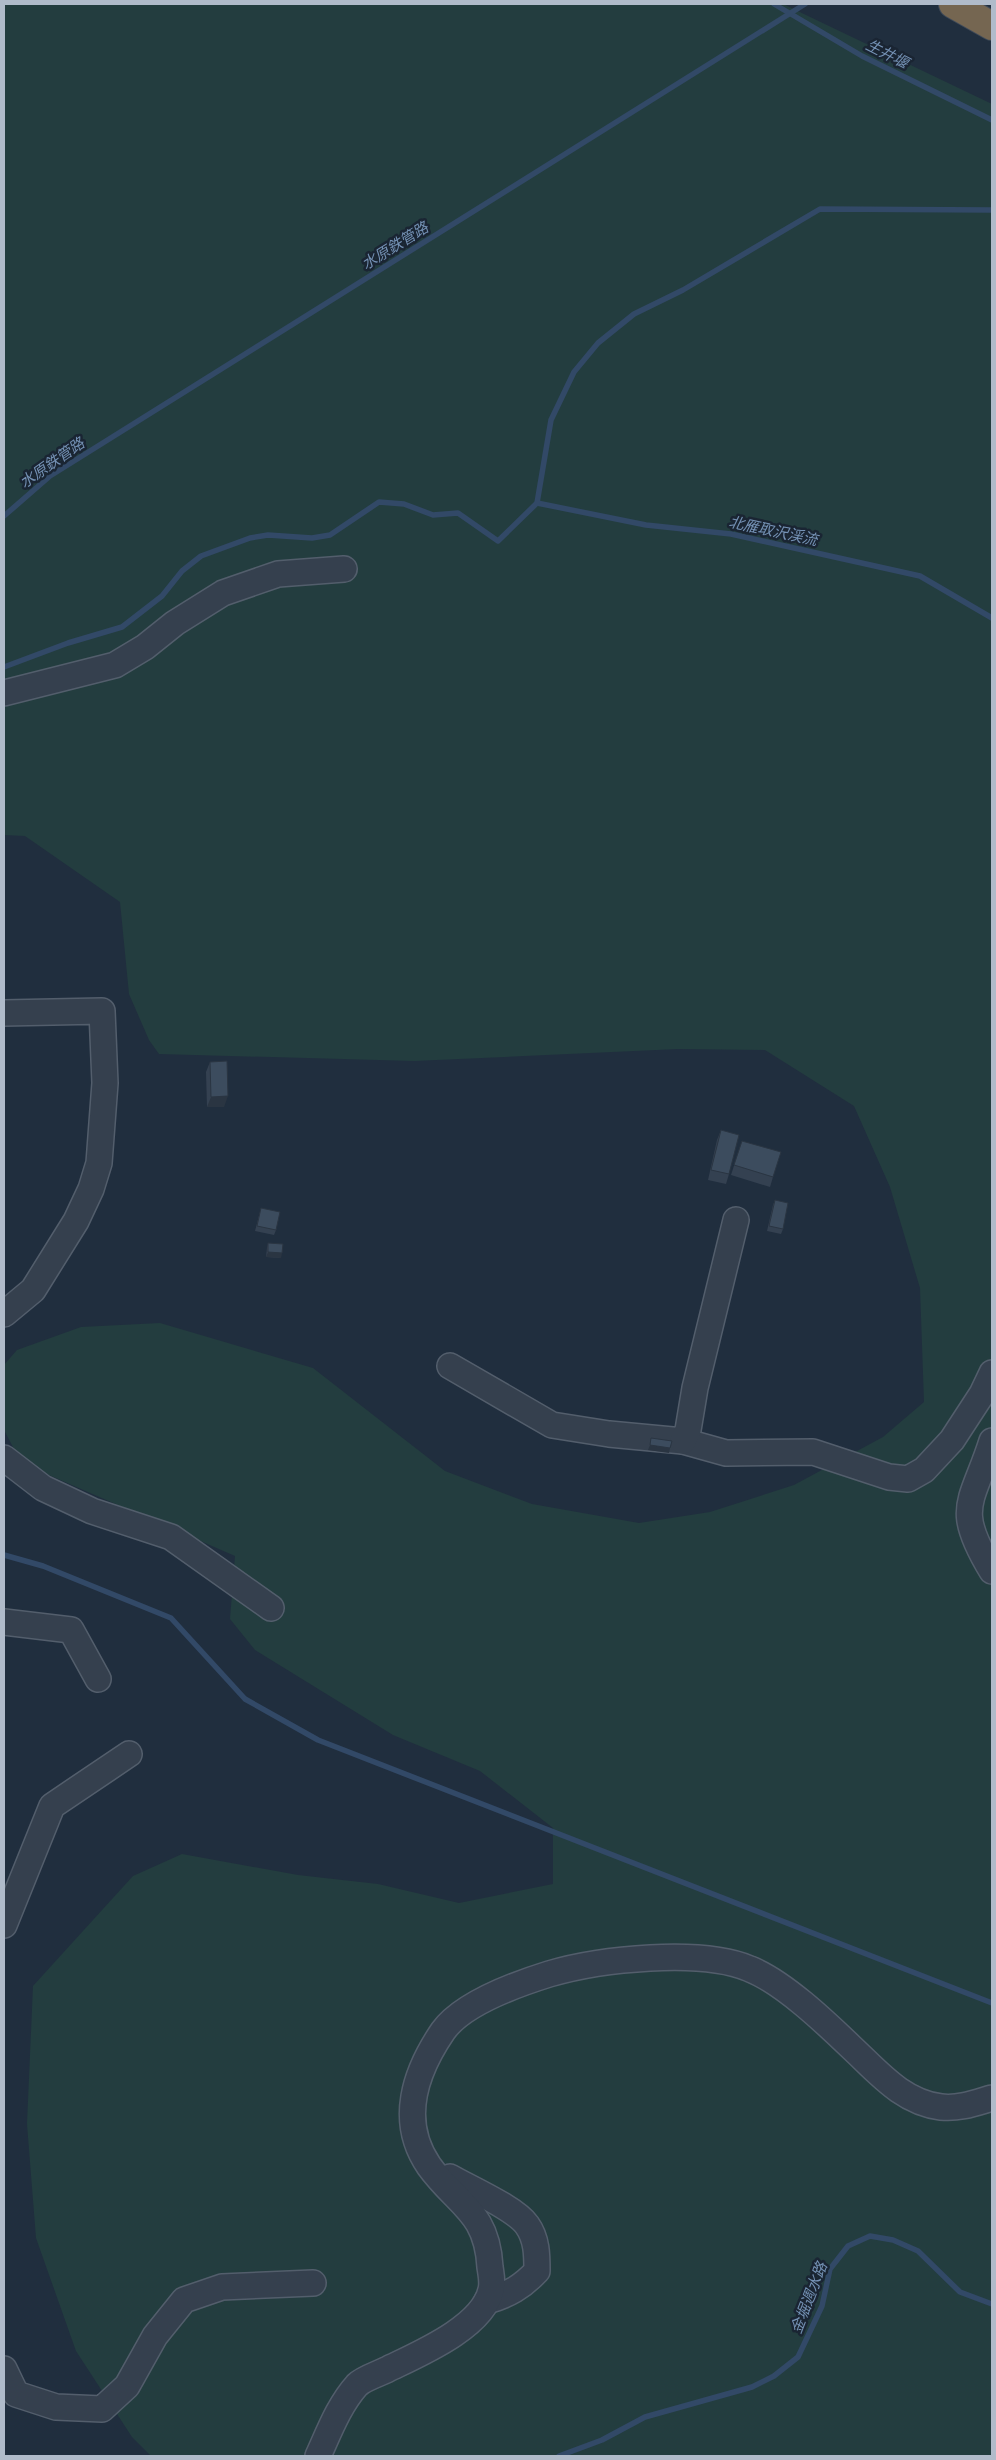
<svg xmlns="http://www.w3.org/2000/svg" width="996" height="2460" viewBox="0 0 996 2460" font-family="Rubik,'Noto Sans JP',sans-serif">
  <rect width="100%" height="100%" fill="#202e3e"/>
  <!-- green -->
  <path fill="#233d3f" d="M4,4h779l209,100v2352h-841l-19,-19 -56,-86 -40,-113 -9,-114 6,-138 100,-110 49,-22 116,21 80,9 81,19 94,-19v-56l-73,-57 -87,-36 -138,-85 -25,-31 5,-63 -193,-84 -28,-23 -10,-19v-65l13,-15 64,-23 79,-4 153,45 132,103 87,33 107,19 71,-11 84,-27 89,-48 41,-35 -4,-114 -30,-101 -36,-81 -89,-56 -87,-1 -264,12 -255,-7 -10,-14 -20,-46 -9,-92 -95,-66 -21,-1z"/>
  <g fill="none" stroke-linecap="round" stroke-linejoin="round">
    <!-- stream -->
    <g stroke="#324967" stroke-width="5.5">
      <path d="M774,4l88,52 130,64"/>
      <path d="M537,503l109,22 85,9 189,42 72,42"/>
      <path d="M4,516l46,-40 755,-472"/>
      <path d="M4,667l64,-24 54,-16 40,-31 20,-25 19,-15 49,-18 18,-3 44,3 18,-3 49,-33 25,2 29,11 25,-2 40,28 39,-38 14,-83 23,-48 24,-29 36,-29 49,-24 137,-81 172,1"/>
      <path d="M4,1555l39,11 128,52 74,81 73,41 674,263"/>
      <path d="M559,2456l43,-16 43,-23 107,-30 22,-11 24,-19 24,-51 8,-37 18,-23 22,-10 23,4 25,11 42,41 32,12"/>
    </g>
    <!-- minor casing -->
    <g stroke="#535e6c" stroke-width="28">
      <g id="minor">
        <path d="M4,693l111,-28 30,-18 30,-24 48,-30 55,-19 66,-5"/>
        <path d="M4,1013l98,-2 3,72 -6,80 -8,26 -15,32 -43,69 -29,24"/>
        <path d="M450,1366l102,59 57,9 74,7 43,12 87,-1 76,25 19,2 16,-9 28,-30 30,-46 10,-21"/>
        <path d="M683,1441l5,-11 7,-42 41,-168"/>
        <path d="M992,1441c-20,63 -39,66 0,130"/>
        <path d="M4,1458l39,30 49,23 79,26 100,71"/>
        <path d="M4,1622l67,8 27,49"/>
        <path d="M4,1925l48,-119 77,-52"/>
        <path d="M450,2177c19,11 65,31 77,48 10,14 10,30 10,46 -15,16 -29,24 -50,30"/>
        <path d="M4,2369l12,25 40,13 46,2 25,-23 28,-50 29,-36 38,-13 91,-4"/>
        <path d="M318,2456c11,-24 21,-51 39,-71 7,-7 22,-11 31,-16 31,-15 95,-42 103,-79 2,-7 0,-16 -1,-23 -3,-56 -33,-62 -61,-101 -31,-45 -14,-94 14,-135 20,-28 74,-47 106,-57 51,-15 152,-26 201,-5 33,13 75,53 101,78 27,25 51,55 90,60 18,2 34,-4 51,-9"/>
      </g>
    </g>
    <!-- highway casing -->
    <g stroke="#404b59" stroke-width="30">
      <path id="highway" d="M953,4l39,22"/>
    </g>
    <!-- minor -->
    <use href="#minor" stroke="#35404e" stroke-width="25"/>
    <!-- highway -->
    <use href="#highway" stroke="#756651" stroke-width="28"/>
  </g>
  <!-- wall -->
  <g fill="#344151">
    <path d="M210,1062l14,45h-17l-1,-35z"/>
    <path d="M721,1130l8,44 -3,10 -18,-4 9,-40z"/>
    <path d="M742,1141l31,36 -3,10 -39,-12z"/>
    <path d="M775,1200l8,29 -2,5 -14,-3 6,-26z"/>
    <path d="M261,1208l15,22 -2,5 -19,-4z"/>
    <path d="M268,1243l13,15 -15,-1 1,-9z"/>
  </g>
  <!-- shaded-wall -->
  <g fill="#2a3542">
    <path d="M228,1096l-4,11h-17l4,-10z"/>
    <path d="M268,1252l14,1 -1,5 -15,-1z"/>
    <path d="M650,1445l20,3 -1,5 -21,-3z"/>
  </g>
  <!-- building -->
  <g fill="#3c4c5e" stroke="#2a3542">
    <path d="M227,1061l1,35 -17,1 -1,-35z"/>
    <path d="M721,1130l18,5 -10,39 -18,-4z"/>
    <path d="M742,1141l39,11 -8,25 -39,-12z"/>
    <path d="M775,1200l13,3 -5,26 -14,-3z"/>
    <path d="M261,1208l19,4 -4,18 -19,-4z"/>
    <path d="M268,1243l15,1 -1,9 -14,-1z"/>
    <path d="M651,1438l21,3 -2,7 -20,-3z"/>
  </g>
  <g text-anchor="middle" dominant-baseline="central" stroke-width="5" stroke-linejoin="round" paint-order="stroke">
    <!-- water labels -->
    <g font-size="15" font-style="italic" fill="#7491b4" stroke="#1a2533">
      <text transform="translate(887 54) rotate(27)">生井堰</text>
      <text transform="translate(395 246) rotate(-32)">水原鉄管路</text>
      <text transform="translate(52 463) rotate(-35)">水原鉄管路</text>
      <text transform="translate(773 531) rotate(12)">北雁取沢渓流</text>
      <text transform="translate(809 2298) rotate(-69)">金堀週水路</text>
    </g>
  </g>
  <!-- border -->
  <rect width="996" height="2460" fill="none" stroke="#b0bbca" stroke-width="10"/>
</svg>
